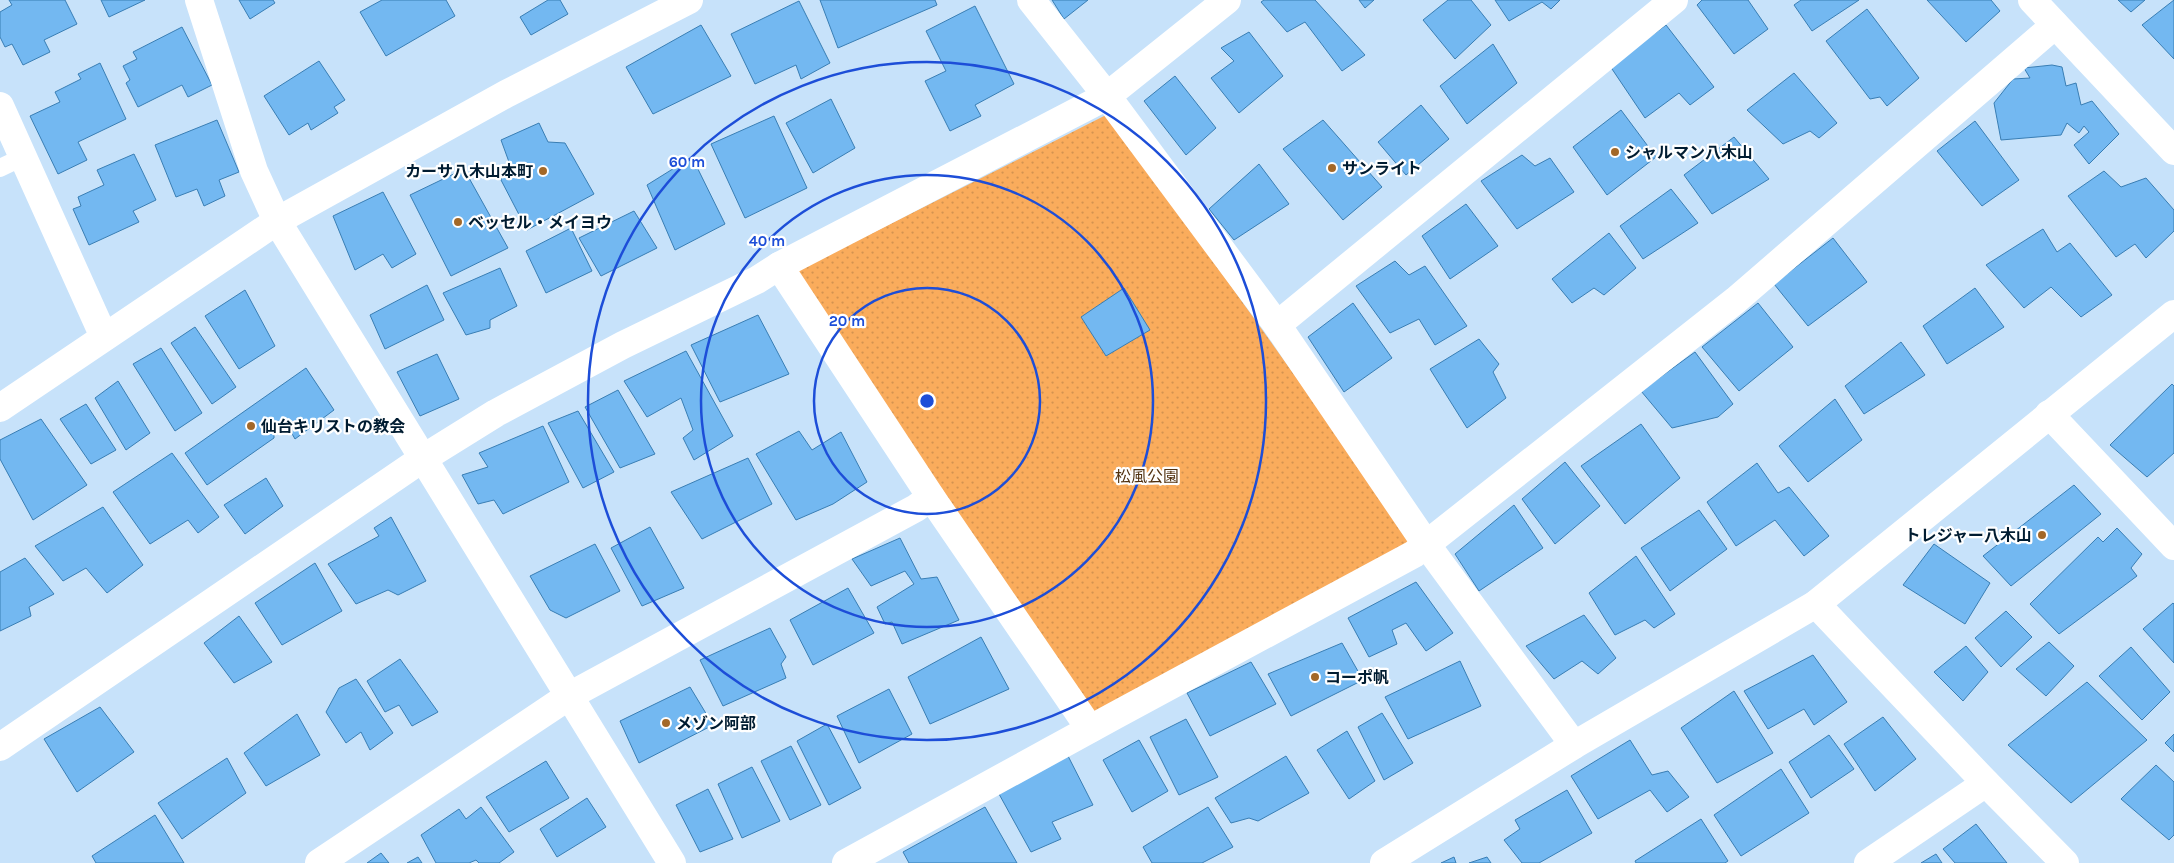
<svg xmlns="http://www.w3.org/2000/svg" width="2174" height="863" viewBox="0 0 2174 863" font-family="Karla,'Noto Sans JP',sans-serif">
  <defs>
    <pattern id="park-dots" width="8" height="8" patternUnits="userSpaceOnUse" patternTransform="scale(1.25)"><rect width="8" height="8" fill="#faac5c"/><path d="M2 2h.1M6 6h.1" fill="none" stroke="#d49350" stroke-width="1.8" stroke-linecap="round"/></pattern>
  </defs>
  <rect width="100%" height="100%" fill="#c7e2fa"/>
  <!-- park -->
  <path fill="url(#park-dots)" d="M1108,114l305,427 -322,173 -296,-442z"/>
  <!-- building -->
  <g fill="#73b8f1" stroke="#397eb4">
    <path d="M9,0h56l12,24 -33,16 6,12 -27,13 -11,-21 -7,3 -5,-10v-25l12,-7z"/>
    <path d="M101,0h44l-36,17z"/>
    <path d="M239,0h34l2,3 -25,16z"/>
    <path d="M382,0h64l9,16 -69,40 -26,-44z"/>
    <path d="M548,0h12l8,14 -37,21 -11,-18z"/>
    <path d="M820,0h115l2,5 -99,43z"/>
    <path d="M1052,0h36l-24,19z"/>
    <path d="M1264,0h51l50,55 -23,16 -37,-49 -18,10 -26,-30z"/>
    <path d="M1359,0h15l-9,8z"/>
    <path d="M1448,0h23l20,25 -36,34 -32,-39z"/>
    <path d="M1495,0h65l-9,9 -9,-7 -33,19z"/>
    <path d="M1702,0h46l20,29 -34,25 -37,-49z"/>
    <path d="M1801,0h58l-47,31 -18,-26z"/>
    <path d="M1927,0h64l9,11 -34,31z"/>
    <path d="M2118,0h27l-14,12z"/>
    <path d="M2174,0v59l-32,-34z"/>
    <path d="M799,1l31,62 -29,16 -5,-14 -41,19 -24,-50z"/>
    <path d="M975,6l39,78 -39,21 6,11 -31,15 -25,-50 21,-10 -20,-40z"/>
    <path d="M1867,9l52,69 -32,28 -7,-9 -10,2 -44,-58z"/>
    <path d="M701,25l30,51 -78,38 -27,-47z"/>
    <path d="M1666,25l48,62 -24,18 -11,-12 -34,25 -35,-52z"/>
    <path d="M182,27l30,58 -24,12 -6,-12 -44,22 -12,-24 4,-3 -7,-14 14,-7 -4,-7z"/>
    <path d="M1249,32l34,44 -44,37 -28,-35 23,-17 -13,-13z"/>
    <path d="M1493,44l24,39 -50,41 -27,-38z"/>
    <path d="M319,61l26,39 -11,7 4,6 -27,17 -3,-7 -19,12 -25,-39z"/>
    <path d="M100,63l26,56 -48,23 9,18 -29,14 -28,-58 30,-14 -5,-10 26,-13 -3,-5z"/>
    <path d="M2052,65l10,2 4,19 10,-3 5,22 11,-4 27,33 -30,30 -15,-19 15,-13 -5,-6 -5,7 -12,-10 -6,12 -60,5 -7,-37 19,-24 17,-1 -6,-10z"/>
    <path d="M1794,73l43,50 -18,15 -9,-7 -27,13 -36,-34z"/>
    <path d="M1175,76l41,52 -30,27 -42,-54z"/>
    <path d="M831,99l24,49 -42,25 -27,-50z"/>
    <path d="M1421,105l28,34 -43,36 -28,-33z"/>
    <path d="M1621,110l35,47 -49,38 -34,-48z"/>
    <path d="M774,116l33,72 -62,30 -34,-74z"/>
    <path d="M217,120l22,52 -20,8 6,16 -21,10 -7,-17 -21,8 -21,-52z"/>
    <path d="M1323,120l59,67 -39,33 -60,-71z"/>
    <path d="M1975,121l44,59 -37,26 -45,-55z"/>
    <path d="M539,123l9,19 17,1 29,51 -67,36 -26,-50 8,-18 -8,-22z"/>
    <path d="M1734,137l35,42 -57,35 -28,-39z"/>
    <path d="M134,154l22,46 -23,11 6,11 -50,23 -16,-36 8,-3 -3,-9 26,-12 -7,-15z"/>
    <path d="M1522,155l13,11 15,-8 24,34 -57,37 -36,-48z"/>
    <path d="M692,157l33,67 -50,26 -28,-65z"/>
    <path d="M1259,164l30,40 -55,36 -25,-31z"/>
    <path d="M464,169l44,79 -57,28 -41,-81z"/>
    <path d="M2104,171l17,16 25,-9 28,32v21l-28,27 -11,-14 -19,13 -48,-61z"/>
    <path d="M1671,189l27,34 -55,36 -23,-33z"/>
    <path d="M383,192l33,62 -24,14 -9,-14 -28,16 -22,-54z"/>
    <path d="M1466,204l32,42 -48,33 -28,-43z"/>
    <path d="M634,211l23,37 -56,28 -22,-38z"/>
    <path d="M571,228l21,43 -46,22 -20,-42z"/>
    <path d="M2043,229l14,23 13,-9 42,52 -31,22 -30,-30 -27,21 -38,-43z"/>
    <path d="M1609,233l27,35 -32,27 -10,-7 -22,15 -20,-24z"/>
    <path d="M1833,238l34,44 -59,44 -34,-42z"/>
    <path d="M1395,261l14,14 16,-9 42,60 -32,19 -16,-26 -29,14 -34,-47z"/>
    <path d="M500,268l17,38 -27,14v8l-24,7 -23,-42z"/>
    <path d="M427,285l17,35 -59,29 -15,-34z"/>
    <path d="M1124,288l26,42 -44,26 -25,-39z"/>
    <path d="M1975,288l29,39 -57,37 -24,-38z"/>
    <path d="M245,290l30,56 -36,23 -34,-53z"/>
    <path d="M1353,303l39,55 -48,34 -36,-55z"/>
    <path d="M1758,303l35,44 -54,44 -37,-44z"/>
    <path d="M758,315l31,59 -69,28 -29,-57z"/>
    <path d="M195,327l41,60 -24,17 -41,-61z"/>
    <path d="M1479,339l20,25 -6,8 13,26 -39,30 -37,-59z"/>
    <path d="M1901,342l24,33 -61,39 -19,-28z"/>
    <path d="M161,348l41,65 -27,18 -42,-67z"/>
    <path d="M686,351l47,85 -39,24 -11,-22 10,-8 -12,-32 -34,19 -23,-36z"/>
    <path d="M1695,352l38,52 -15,13 -46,11 -31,-37z"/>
    <path d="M437,354l22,45 -39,17 -23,-44z"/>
    <path d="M306,368l28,42 -39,29 -9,-16 -12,7v8l-67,47 -22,-32z"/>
    <path d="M118,381l32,52 -24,17 -31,-52z"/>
    <path d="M2172,384l2,2v67l-27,24 -37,-32z"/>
    <path d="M618,390l37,64 -35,14 -35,-61z"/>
    <path d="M1835,399l27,41 -54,42 -29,-36z"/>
    <path d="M86,404l30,46 -25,14 -31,-45z"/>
    <path d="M578,411l36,61 -31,16 -35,-65z"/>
    <path d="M41,419l46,66 -54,35 -33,-61v-19z"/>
    <path d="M1641,424l39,54 -55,46 -44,-58z"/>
    <path d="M543,426l26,56 -66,32 -9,-14 -16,4 -16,-29 26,-8 -9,-14z"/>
    <path d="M799,431l13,19 29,-18 26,50 -34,22 -37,16 -40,-66z"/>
    <path d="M172,453l47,64 -21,16 -10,-13 -38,24 -37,-52z"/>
    <path d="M748,458l24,46 -70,35 -31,-47z"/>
    <path d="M1565,462l35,44 -45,38 -33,-45z"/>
    <path d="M1757,463l21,30 11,-6 40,49 -25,20 -29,-36 -39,26 -29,-44z"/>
    <path d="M266,478l17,28 -38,28 -21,-29z"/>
    <path d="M2074,485l27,29 -90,72 -28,-30z"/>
    <path d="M1514,505l29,43 -64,43 -24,-37z"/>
    <path d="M103,507l40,58 -36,28 -21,-25 -23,13 -28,-35z"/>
    <path d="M1699,510l28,39 -57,42 -29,-43z"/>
    <path d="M391,517l35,64 -28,14 -10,-5 -32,14 -28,-40 51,-28 -5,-8z"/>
    <path d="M650,527l34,61 -42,18 -31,-58z"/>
    <path d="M2117,528l25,26 -11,14 6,8 -78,58 -29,-30 68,-67 5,5z"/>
    <path d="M900,538l21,41 16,-2 22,43 -57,24 -10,-22 -7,2 -8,-17 37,-23 -9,-13 -34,15 -19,-27z"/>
    <path d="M595,544l25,47 -54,27 -16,-8 -20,-34z"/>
    <path d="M1934,544l56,39 -25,41 -62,-39z"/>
    <path d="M1636,556l39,58 -21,14 -9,-8 -30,15 -26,-42z"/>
    <path d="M25,558l29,36 -25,13 2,9 -31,15v-59z"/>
    <path d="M315,563l27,48 -60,34 -27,-42z"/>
    <path d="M1416,582l37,51 -27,18 -20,-28 -14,7 5,14 -28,13 -21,-39z"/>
    <path d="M848,588l26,45 -61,32 -23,-45z"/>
    <path d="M2173,603l1,1v59l-31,-34z"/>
    <path d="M2006,611l26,26 -31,30 -26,-29z"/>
    <path d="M1584,615l32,43 -18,16 -16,-13 -28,18 -28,-33z"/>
    <path d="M239,616l33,46 -38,21 -30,-40z"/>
    <path d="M770,628l16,29 -5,7 5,14 -63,28 -23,-46z"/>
    <path d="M981,637l28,52 -79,35 -22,-47z"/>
    <path d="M2049,642l25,24 -28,30 -30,-27z"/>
    <path d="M1342,643l21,37 -72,36 -23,-42z"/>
    <path d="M1966,646l22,26 -25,29 -29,-29z"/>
    <path d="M2131,647l39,45 -28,28 -43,-44z"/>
    <path d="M1813,655l34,47 -33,23 -10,-16 -36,20 -24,-38z"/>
    <path d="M400,659l38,53 -26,14 -13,-21 -14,7 -18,-31z"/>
    <path d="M1460,661l21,45 -73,33 -23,-42z"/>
    <path d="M1251,662l25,42 -66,32 -23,-43z"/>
    <path d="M356,679l37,54 -23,17 -9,-18 -15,11 -20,-31 13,-24z"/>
    <path d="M2087,682l60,58 -76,63 -63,-58z"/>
    <path d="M690,687l23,38 -74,38 -19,-42z"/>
    <path d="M889,689l23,45 -53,29 -22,-47z"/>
    <path d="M1734,691l39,62 -56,30 -36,-55z"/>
    <path d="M100,707l34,45 -57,40 -33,-53z"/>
    <path d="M1382,713l31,50 -29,17 -26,-53z"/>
    <path d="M297,714l23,41 -54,31 -22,-33z"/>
    <path d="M1883,717l33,42 -41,32 -31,-47z"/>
    <path d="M1186,719l32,58 -39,18 -29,-58z"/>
    <path d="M827,724l34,64 -32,17 -32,-64z"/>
    <path d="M1347,731l28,50 -26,18 -32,-49z"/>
    <path d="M2174,734v18l-9,-9z"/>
    <path d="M1829,735l25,34 -43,29 -22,-36z"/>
    <path d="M1139,740l29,51 -36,21 -29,-52z"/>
    <path d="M1630,740l22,35 16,-4 21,26 -22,15 -17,-22 -52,29 -27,-43z"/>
    <path d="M791,746l30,59 -31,15 -29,-59z"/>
    <path d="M1066,752l27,53 -41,17 9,17 -30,13 -32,-58z"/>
    <path d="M1286,756l23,37 -51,28 -9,-3 -18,5 -16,-25z"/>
    <path d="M227,758l19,35 -64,46 -24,-36z"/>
    <path d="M546,761l23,37 -60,34 -23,-35z"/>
    <path d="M2156,765l18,17v53l-5,5 -48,-41z"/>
    <path d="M752,767l28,54 -38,17 -24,-54z"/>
    <path d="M1781,769l28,44 -68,43 -27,-41z"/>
    <path d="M708,789l25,50 -33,13 -24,-47z"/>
    <path d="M1567,790l25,43 -53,30h-17l-18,-23 16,-11 -5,-9z"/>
    <path d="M587,798l19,29 -49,30 -17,-28z"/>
    <path d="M481,807l33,45 -15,11h-20l-3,-3 -7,3h-33l-15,-28 38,-26 7,10z"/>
    <path d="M985,807l32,56h-108l-6,-11z"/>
    <path d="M1208,807l25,40 -31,16h-50l-9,-16z"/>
    <path d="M155,815l29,48h-88l-4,-7z"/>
    <path d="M1701,819l27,42 -3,2h-89l-1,-2z"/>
    <path d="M1976,824l31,39h-52l-12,-14z"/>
    <path d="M381,853l8,10h-22z"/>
    <path d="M1936,854l6,9h-21z"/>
    <path d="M418,857l4,6h-15z"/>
    <path d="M1454,857l2,6h-15z"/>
    <path d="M1487,857l4,6h-22z"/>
  </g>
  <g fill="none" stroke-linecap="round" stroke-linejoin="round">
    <!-- lane -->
    <path stroke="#fff" stroke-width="18" d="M0,168l23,-11"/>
    <!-- street -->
    <g stroke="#fff" stroke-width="28">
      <path d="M199,0l55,171 23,50"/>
      <path d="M1031,0l76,96 170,229 149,219 148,201"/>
      <path d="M2032,0l142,151"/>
      <path d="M0,106l104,231"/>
      <path d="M779,266l152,231 159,232"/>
      <path d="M1277,325l397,-325"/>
      <path d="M2049,414l125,132"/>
      <path d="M1816,604l170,179 79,80"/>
      <path d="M0,747l422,-288 74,-46 127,-68 134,-65 22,-14 328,-170 120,-96"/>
      <path d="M319,863l250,-167 347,-188 15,-11"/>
      <path d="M846,863l268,-147 300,-162 322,-254 319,-275"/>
      <path d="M1868,863l118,-80"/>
    </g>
    <!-- secondary -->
    <g stroke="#fff" stroke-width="28">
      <path d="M277,221l395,642"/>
      <path d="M0,408l277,-187 229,-127 183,-94"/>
      <path d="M1384,863l190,-118 242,-141 358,-290"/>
    </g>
  </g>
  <!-- distance rings -->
  <g fill="none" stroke="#1d4ed8" stroke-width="2.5">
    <circle cx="927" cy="401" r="113"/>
    <circle cx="927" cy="401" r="226"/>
    <circle cx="927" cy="401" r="339"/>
  </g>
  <!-- markers -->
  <g fill="#a36828" stroke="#fff" stroke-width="2">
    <circle cx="1615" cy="152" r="5"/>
    <circle cx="1332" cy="168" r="5"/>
    <circle cx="543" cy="171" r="5"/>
    <circle cx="458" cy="222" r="5"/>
    <circle cx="251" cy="426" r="5"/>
    <circle cx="2042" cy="535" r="5"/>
    <circle cx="1315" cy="677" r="5"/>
    <circle cx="666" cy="723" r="5"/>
  </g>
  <g text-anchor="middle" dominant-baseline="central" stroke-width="4.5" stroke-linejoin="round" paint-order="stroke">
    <!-- poi labels -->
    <g font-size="16" font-weight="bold" fill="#001c31" stroke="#fff" text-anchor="start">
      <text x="1625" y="152">シャルマン八木山</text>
      <text x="1342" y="168">サンライト</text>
      <text x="533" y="171" text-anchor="end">カーサ八木山本町</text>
      <text x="468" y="222">ベッセル・メイヨウ</text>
      <text x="261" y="426">仙台キリストの教会</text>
      <text x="2032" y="535" text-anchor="end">トレジャー八木山</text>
      <text x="1325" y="677">コーポ帆</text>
      <text x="676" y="723">メゾン阿部</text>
    </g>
    <!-- park labels -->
    <g font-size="16" fill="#51310f" stroke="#fff">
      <text x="1147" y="476">松風公園</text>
    </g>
  </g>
  <circle cx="927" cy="401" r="8" fill="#1d4ed8" stroke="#fff" stroke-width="2.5"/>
  <g font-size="15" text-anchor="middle" font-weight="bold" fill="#1d4ed8" stroke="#fff" stroke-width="4.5" stroke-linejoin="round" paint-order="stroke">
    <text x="687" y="167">60 m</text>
    <text x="767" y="246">40 m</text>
    <text x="847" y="326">20 m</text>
  </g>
</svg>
